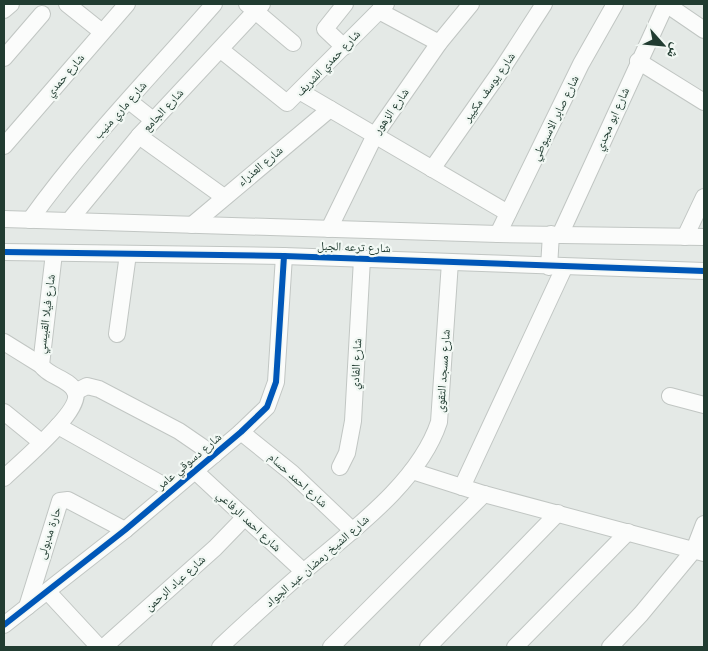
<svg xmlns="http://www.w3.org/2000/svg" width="708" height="651" viewBox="0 0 708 651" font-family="'DM Sans','Noto Naskh Arabic',sans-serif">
  <rect width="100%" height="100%" fill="#e4e9e6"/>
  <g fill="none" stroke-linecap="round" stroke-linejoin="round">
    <!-- minor casing -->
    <g stroke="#c1c6c3" stroke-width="18">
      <g id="minor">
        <path d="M67,4l35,28"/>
        <path d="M247,4l46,39"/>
        <path d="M666,4l38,26"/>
        <path d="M4,10l7,-6"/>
        <path d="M379,11l60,32"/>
        <path d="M344,47l-19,-18 20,-25"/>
        <path d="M221,50l66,53 99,-99"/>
        <path d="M4,58l38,-44"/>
        <path d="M638,61l66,41"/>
        <path d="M301,92l207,121"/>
        <path d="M129,101l24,19"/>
        <path d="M139,136l85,61"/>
        <path d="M4,146l123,-142"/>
        <path d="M432,169l70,-100 42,-65"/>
        <path d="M4,219l494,15 206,3"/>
        <path d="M30,220c55,-77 122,-145 184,-216"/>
        <path d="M69,221l70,-85 123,-132"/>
        <path d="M192,225l138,-116"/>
        <path d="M329,229l46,-94 64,-92 32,-39"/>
        <path d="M498,234l83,-170 34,-60"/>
        <path d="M560,235l106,-231"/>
        <path d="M685,237l19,-40"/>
        <path d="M4,252l280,4 420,15"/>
        <path d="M549,267l2,-33"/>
        <path d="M117,334l11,-80"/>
        <path d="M4,342l37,23"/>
        <path d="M75,392l12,-6 12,3 80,42 35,24"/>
        <path d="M670,396l34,9"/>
        <path d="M4,412l37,30"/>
        <path d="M58,426l114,64"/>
        <path d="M241,432l51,41 61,58"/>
        <path d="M340,467l7,-14 6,-32 9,-162"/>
        <path d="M195,471l109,101"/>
        <path d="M412,471l72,23 220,59"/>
        <path d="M4,478c14,-14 80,-68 71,-87 -7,-13 -26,-14 -34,-26l13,-112"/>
        <path d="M462,487l102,-219"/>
        <path d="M48,592l51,55"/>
        <path d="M27,607l33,-106 8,-1 57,30"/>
        <path d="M4,625l121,-95 116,-98 26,-25 9,-25 8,-126"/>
        <path d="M104,647l111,-99 30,-31"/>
        <path d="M220,647c27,-25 54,-50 82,-74 48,-41 117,-90 137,-151l11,-160"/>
        <path d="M331,647l153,-153"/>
        <path d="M428,647l130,-134"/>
        <path d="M515,647l113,-115"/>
        <path d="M610,647l31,-33 53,-64 10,-26"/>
      </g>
    </g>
    <!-- minor -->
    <use href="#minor" stroke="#fbfcfb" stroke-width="16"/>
    <!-- cycleway casing -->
    <g stroke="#f2f8f4" stroke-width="9">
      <g id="cycleway">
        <path d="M4,252l280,4 420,15"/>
        <path d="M4,625l121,-95 116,-98 26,-25 9,-25 8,-126"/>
      </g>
    </g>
    <!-- cycleway -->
    <use href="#cycleway" stroke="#0057b8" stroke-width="6"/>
  </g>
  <g text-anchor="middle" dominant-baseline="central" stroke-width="4.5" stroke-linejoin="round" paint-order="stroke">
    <!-- street labels -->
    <g font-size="12" fill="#213c31" stroke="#f2f8f4">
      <text transform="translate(328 63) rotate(-46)">شارع حمدي الشريف</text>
      <text transform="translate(65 75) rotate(-49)">شارع حمدي</text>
      <text transform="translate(489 87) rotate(-55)">شارع يوسف مكيير</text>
      <text transform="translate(120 110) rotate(-48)">شارع ماري منيب</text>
      <text transform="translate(163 110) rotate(-47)">شارع الجامع</text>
      <text transform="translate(391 111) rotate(-55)">شارع الزهور</text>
      <text transform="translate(555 118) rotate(-64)">شارع صابر الاسيوطي</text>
      <text transform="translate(612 119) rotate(-66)">شارع ابو مجدي</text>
      <text transform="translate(260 166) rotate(-40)">شارع العذراء</text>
      <text transform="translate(354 247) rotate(2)">شارع ترعه الجبل</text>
      <text transform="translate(46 314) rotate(-83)">شارع فيلا القبيسي</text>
      <text transform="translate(356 364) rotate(-87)">شارع الفادي</text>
      <text transform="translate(443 371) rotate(-86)">شارع مسجد التقوى</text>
      <text transform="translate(189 461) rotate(-40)">شارع دسوقي عامر</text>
      <text transform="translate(298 480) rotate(42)">شارع احمد حسام</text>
      <text transform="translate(249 521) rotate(43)">شارع احمد الرفاعي</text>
      <text transform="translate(49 533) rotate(-72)">حارة مدبولى</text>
      <text transform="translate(317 561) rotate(-41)">شارع الشيخ رمضان عبد الجواد</text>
      <text transform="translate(175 583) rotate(-42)">شارع عباد الرحمن</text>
    </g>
  </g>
  <!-- border -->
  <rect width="708" height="651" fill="none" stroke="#213c31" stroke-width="10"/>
  <!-- north arrow -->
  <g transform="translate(663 45) rotate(117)" stroke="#f2f8f4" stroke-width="4" paint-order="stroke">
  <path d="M0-4L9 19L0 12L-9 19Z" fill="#213c31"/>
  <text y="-8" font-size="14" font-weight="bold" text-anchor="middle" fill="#213c31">ش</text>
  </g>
</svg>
